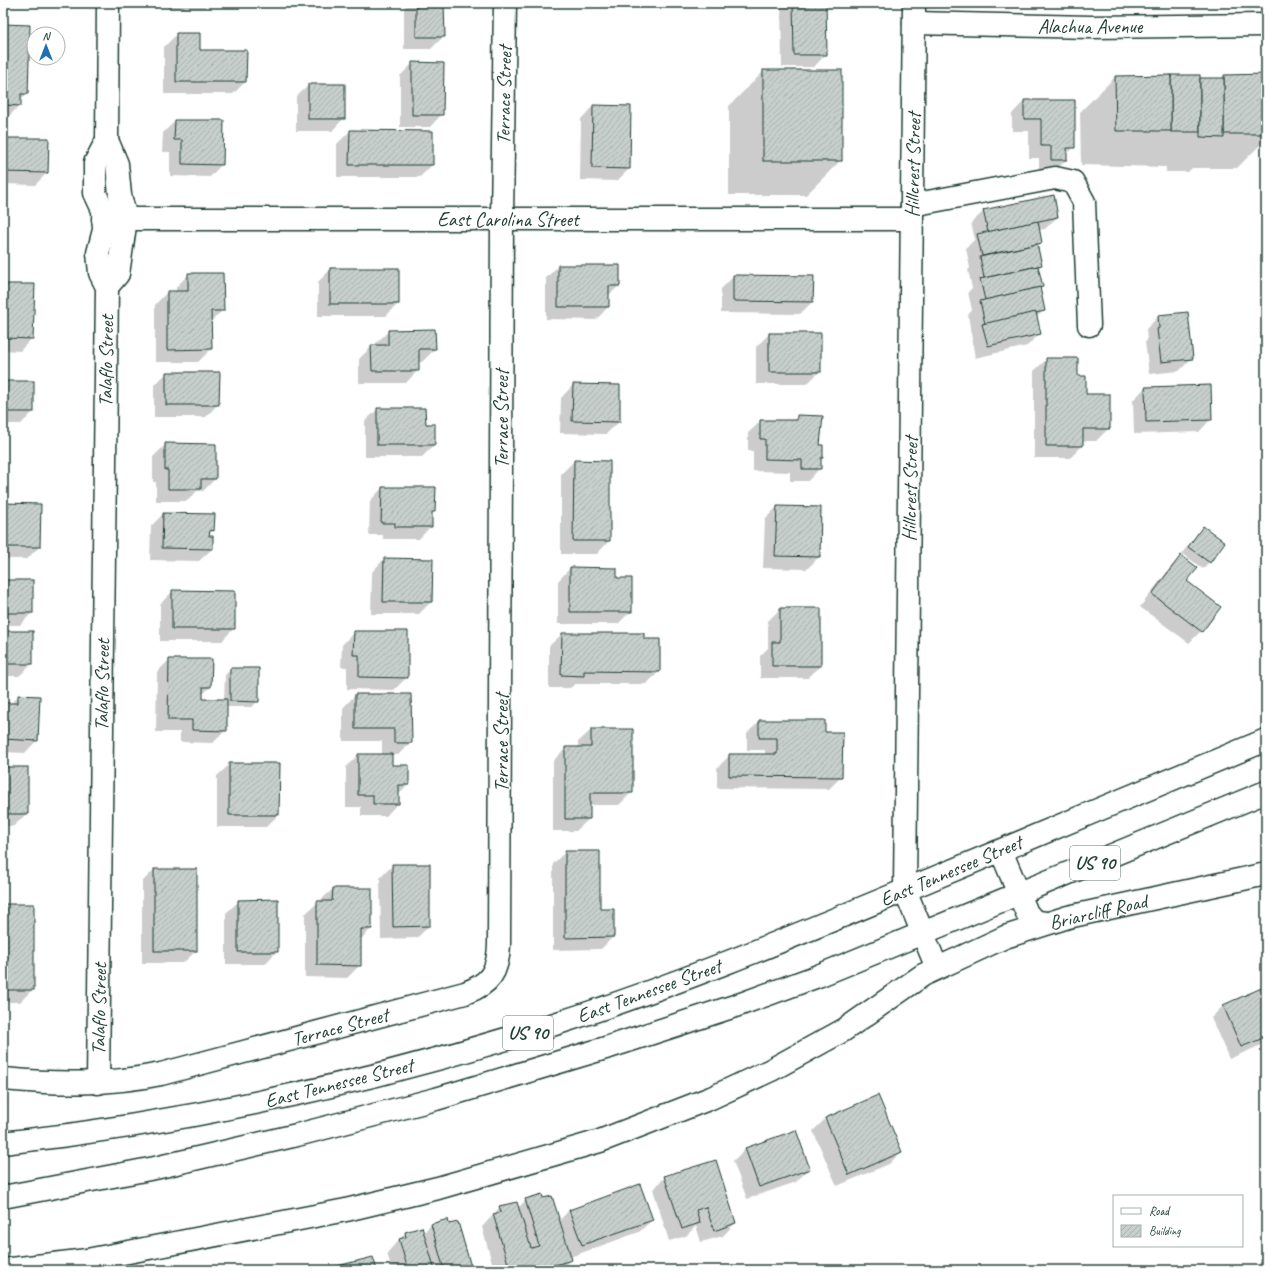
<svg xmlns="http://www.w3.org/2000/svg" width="1269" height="1273" viewBox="0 0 1269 1273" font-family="Caveat,sans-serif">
  <defs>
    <pattern id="building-hatch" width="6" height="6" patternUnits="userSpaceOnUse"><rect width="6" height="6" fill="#c7cfcc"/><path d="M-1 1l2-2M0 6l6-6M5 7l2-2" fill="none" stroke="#aab3b0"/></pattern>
  </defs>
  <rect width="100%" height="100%" fill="#fff"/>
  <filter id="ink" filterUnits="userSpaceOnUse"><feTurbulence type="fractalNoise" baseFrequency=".025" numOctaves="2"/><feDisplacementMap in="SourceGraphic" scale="8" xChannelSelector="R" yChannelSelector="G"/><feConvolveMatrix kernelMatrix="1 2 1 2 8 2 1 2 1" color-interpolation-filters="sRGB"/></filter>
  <g filter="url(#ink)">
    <!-- shadow -->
    <g fill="#0003">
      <path d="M167,3h42l-5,5h-37z"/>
      <path d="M409,3h34l1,33 -13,13h-27v-41z"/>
      <path d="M781,3h44l1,51 -12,13h-32z"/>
      <path d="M3,25l24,69 -7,7v4l-13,13h-4z"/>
      <path d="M177,34l22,17 46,31 -12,12h-69v-47z"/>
      <path d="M413,63l29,51 -12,13h-30v-51z"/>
      <path d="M764,71l77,89 -35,35h-77v-89z"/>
      <path d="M1266,75v64l-29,29h-45l-4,4h-22v-5l-85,-2 -1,-53 35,-35 107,2 2,-3z"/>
      <path d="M309,85l35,33 -12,13h-36v-34z"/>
      <path d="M1024,101l50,46 -8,8v5l-12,12h-15v-14h-10v-27h-17v-17z"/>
      <path d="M593,106l36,63 -12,12 -37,-1 1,-61z"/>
      <path d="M175,121l47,43 -12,13 -40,-1v-24h-8l1,-19z"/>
      <path d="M350,131l82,1v33l-12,12h-83v-33z"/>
      <path d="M3,139l45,33 -13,13 -32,-1z"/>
      <path d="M984,211l73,6 -12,12 -6,1 2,12 -4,5 4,18 -3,3 4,18 -3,3 5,21 -8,8 4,16 -13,12 -52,12 -7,-43 4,-5 -4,-18 4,-4 -4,-18 2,-2 -4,-20 9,-9 -4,-16z"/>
      <path d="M558,266l61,20 -11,10v11l-12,13 -50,-1v-41z"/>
      <path d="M331,269l67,35 -12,12h-68v-34z"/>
      <path d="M189,274l34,36 -13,12 1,27 -13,13h-43v-57l12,-13h9v-5z"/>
      <path d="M734,276l78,26 -12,12 -79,-1v-24z"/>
      <path d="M3,285l29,53 -12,13 -17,-1z"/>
      <path d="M1159,316l33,42 -13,13 -30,3 -4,-32 2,-1 -1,-12z"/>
      <path d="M434,330l1,19 -13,13h-4v8l-12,13h-47v-24l13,-13h4v-3l13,-12z"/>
      <path d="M769,334h51v37l-13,13h-51v-37z"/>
      <path d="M1047,359l30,18 8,18 24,33 -13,13h-14v5l-12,12h-36v-87z"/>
      <path d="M167,373l51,31 -12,13h-52v-32z"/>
      <path d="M3,382l30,30 -12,12h-18z"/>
      <path d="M573,385l46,37 -13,12 -46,-1 1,-35z"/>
      <path d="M1145,388l66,31 -12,13 -65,2 -1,-34z"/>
      <path d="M378,409l47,16 9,20 -12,12h-57v-36z"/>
      <path d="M797,416l22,30h3l-2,22 -12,13h-18v-9l-37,-1v-20h-5v-18l13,-12h32z"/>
      <path d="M166,444l49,1v34l-12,12h-6l-10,10h-31v-19h-3v-25z"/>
      <path d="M574,461l35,1v79l-12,13h-36v-80z"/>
      <path d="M382,488l52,23 -3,3v12l-12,13h-36v-4h-14l1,-34z"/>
      <path d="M3,504l36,43 -12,12h-24z"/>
      <path d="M777,507l42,50 -12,12 -44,-1 2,-49z"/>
      <path d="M163,514l50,16 -6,7 5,12 -13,12 -49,-1 1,-34z"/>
      <path d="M1203,527l21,16 -21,26 -21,-16z"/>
      <path d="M1181,557l5,24 15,50 -12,12 -49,-36 29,-38z"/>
      <path d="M384,559l48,1 -1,42 -12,12h-48l1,-42z"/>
      <path d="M570,568l61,43 -13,13h-60v-43z"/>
      <path d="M3,581l29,32 -12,12h-17z"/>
      <path d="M173,591l61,37 -12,13h-62v-37z"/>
      <path d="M780,609l40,57 -12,12h-48v-22l8,-8v-27z"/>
      <path d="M3,632l29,32 -13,12h-16z"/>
      <path d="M354,632l53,45 -13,13 -47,-1v-22h-6l1,-22z"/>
      <path d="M562,634h81v6l16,32 -13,12h-71l-5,4h-21v-42z"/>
      <path d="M169,660l41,27 -8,8v5h22l1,-25 6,-6 27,32 -6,6h-26v23l-13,13 -33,-1v-10h-24l1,-60z"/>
      <path d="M355,695l56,47 -13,13h-7v11l17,19 -10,10v8l-12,13h-25v-9h-15v-40l12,-12h24v-14h-39v-33z"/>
      <path d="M19,696l18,44 -12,13 -22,-1v-48h7z"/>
      <path d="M760,721l64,12 17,44 -12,12 -112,-1v-20l12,-12h36v-6h-18v-17z"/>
      <path d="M591,730h41v62l-13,13h-30v14l-13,12h-23v-70l13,-13h12v-6z"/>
      <path d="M230,764l48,51 -12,12h-49v-51z"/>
      <path d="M3,768l24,45 -13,13h-11z"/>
      <path d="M565,852l48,85 -12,12 -48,1v-86z"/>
      <path d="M393,865l36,61 -12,12 -36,1 -1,-61z"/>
      <path d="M154,870l42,81 -13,12h-41v-81z"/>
      <path d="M333,889l38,40 -11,11v25l-13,13 -42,-1v-63z"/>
      <path d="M239,901l38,50 -12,13h-39v-51z"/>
      <path d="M3,905l30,84 -13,13h-17z"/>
      <path d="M1266,987v56l-37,16 -18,-41 12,-12z"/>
      <path d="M878,1096l23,56 -12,12 -52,22 -24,-55 12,-12z"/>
      <path d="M745,1149l64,20 -13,13 -49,17 -14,-38z"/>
      <path d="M665,1177l70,46 -12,13 -22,6 -5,-16 -10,10 -17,5 -16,-52z"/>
      <path d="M526,1200l33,21 10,-11 83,10 -13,12 -69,25v3l-10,10h-66l-12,-43 18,-20 18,1z"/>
      <path d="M447,1221l24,49h-79l-5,-17 18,-20h18l8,-8z"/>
    </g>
    <!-- building -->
    <g fill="url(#building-hatch)" stroke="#1f3d34">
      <path d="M416,3h28l1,34h-29z"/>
      <path d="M793,3h33l1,52h-33z"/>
      <path d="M3,24l27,1 -2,69h-7v12l-18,-1z"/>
      <path d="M176,33h24v17h47l-1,32h-70z"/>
      <path d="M412,62l32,1 -1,52h-31z"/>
      <rect x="763" y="70" width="79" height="91"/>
      <path d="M1266,74v60h-42v-59z"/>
      <rect x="1171" y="75" width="29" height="57"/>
      <path d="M1171,75v56h-55l-1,-55z"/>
      <path d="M1200,78h24v60l-24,-1z"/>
      <rect x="308" y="84" width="37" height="35"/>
      <path d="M1024,100h51v48h-8v12h-16v-14h-10v-27h-17z"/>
      <path d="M593,105l38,1 -1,63 -38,-1z"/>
      <path d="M175,120h49l-1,45 -41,-1v-24h-8z"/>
      <path d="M350,130l83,1v34h-84z"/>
      <path d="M3,138h46l-1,35 -45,-1z"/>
      <path d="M1054,195l4,22 -70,15 -5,-22z"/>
      <path d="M1038,221l4,22 -60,13 -5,-22z"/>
      <path d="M1037,244l5,21 -58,13 -4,-21z"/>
      <path d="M558,265h62v21h-11v21h-51z"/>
      <path d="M1038,266l5,21 -58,13 -5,-21z"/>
      <rect x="330" y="268" width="69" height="36"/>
      <path d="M188,273h35l1,38h-13l1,38 -45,1v-59h21z"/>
      <path d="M733,275l81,1 -1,26 -80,-1z"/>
      <path d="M3,284h32l-2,55 -30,-1z"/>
      <path d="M1040,287l5,24 -60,13 -5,-23z"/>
      <path d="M1036,312l5,22 -53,12 -6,-22z"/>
      <path d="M1188,312l5,47 -32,3 -4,-33 2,-1 -1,-13z"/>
      <path d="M435,329l1,20h-17v22h-47l-1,-26h17v-15z"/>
      <rect x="769" y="333" width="52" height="39"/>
      <path d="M1046,358h32v18h8v18h24v35h-27v17h-37z"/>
      <path d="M166,372h54l-1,33h-53z"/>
      <rect x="3" y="381" width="31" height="31"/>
      <path d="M573,384l47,1v37l-48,-1z"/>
      <path d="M1211,385l1,35 -66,2 -1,-35z"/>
      <path d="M377,408h48l1,16h9v21h-58z"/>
      <path d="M797,415l26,1 -3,29h3v13h-2v11h-19v-9l-37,-1v-20h-5v-19h37z"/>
      <path d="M165,443l51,1v35h-15v10h-33v-19h-3z"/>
      <path d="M574,460l36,1v80h-37z"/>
      <path d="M382,487h54l-1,25h-3v15h-37v-4h-14z"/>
      <path d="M3,503l38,1 -1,43h-37z"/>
      <path d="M777,506l44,1 -1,50 -45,-1z"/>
      <path d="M163,513l52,1 -1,17 -4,-1 -1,6h4v13l-51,-1z"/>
      <path d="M1203,526l22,16 -15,21 -22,-16z"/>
      <path d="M1181,555l17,13 -11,13 34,26 -19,25 -50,-38z"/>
      <path d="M384,558l49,1 -1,43h-49z"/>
      <path d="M570,567l47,1v10h15v34h-62z"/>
      <rect x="3" y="580" width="30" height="33"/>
      <path d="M172,590l63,1v38h-63z"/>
      <path d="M780,608h41v58h-49v-24h8z"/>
      <rect x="3" y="631" width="30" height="33"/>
      <path d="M354,631h54v47l-49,-1v-22h-6z"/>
      <path d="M562,633h82v6h16v33l-76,-1v5l-23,-1z"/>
      <path d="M169,659h43l-1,28h-8v12h24v32l-35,-1v-10h-24z"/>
      <path d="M230,668h29v34l-29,-1z"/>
      <path d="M355,694h56l1,49h-18v-14h-39z"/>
      <path d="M18,695l22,1 -2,45 -35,-2v-36h15z"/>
      <path d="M759,720h66v12h18l-1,45 -113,-1v-22h48v-16h-18z"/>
      <path d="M591,729h42v64h-43v26h-25v-72h26z"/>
      <path d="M358,754h34v11h17v20h-10v19h-26v-9h-15z"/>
      <path d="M229,763h51l-1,52h-50z"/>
      <rect x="3" y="767" width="25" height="47"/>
      <path d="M565,851h35v58h14v28l-49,1z"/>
      <path d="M392,864h38v62l-37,1z"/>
      <rect x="154" y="869" width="43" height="82"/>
      <path d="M333,888h39v41h-11v37l-44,-1v-64h15z"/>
      <path d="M278,899v53h-40v-52z"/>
      <rect x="3" y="904" width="31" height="86"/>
      <path d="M1266,986v51l-25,10 -18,-42z"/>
      <path d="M878,1095l24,57 -53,23 -24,-57z"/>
      <path d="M796,1130l14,39 -51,18 -14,-39z"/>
      <path d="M716,1160l20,63 -22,8 -8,-24 -10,3 4,13 -18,6 -18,-53z"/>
      <path d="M640,1184l13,36 -71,25 -13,-35z"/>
      <path d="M542,1194l1,4 9,-2 20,64 -34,10h-28l-17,-56 8,-2 -2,-6 18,-4 14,46 8,-2 -14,-47z"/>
      <path d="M448,1219l1,5 9,-2 14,48h-28l-13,-46z"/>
      <path d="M422,1227l13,43h-27l-9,-31 7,-2 -1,-5z"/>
      <path d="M373,1257l4,13h-43l-1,-3z"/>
    </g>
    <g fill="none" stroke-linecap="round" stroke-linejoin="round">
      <!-- minor casing -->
      <g stroke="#1f3d34" stroke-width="25">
        <g id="minor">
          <path d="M914,3l-9,887 32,78"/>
          <path d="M914,23l177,4 175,-2"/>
          <path d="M912,205l143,-27 18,4 11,20 5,123"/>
          <path d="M103,219h809"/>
          <path d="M107,287l11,-13 8,-55 -6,-24 -3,-31 -10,-24 1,-137"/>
          <path d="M3,1079c53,5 105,6 158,-5l304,-81c25,-9 33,-21 34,-48l3,-727 3,-215"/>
          <path d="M98,1083l9,-796 -7,-14 -2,-20 6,-23 -1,-20 -8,-17v-30l12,-23"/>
          <path d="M3,1270l84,-10 259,-50 92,-22 162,-47 111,-43 60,-28 73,-40 79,-55 82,-38 63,-20 198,-43"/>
        </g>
      </g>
      <!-- major casing -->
      <g stroke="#1f3d34" stroke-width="25">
        <g id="major">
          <path d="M1001,851l26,62 7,8 12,2"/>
          <path d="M3,1143c189,-21 374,-62 555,-120 119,-38 234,-86 350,-134 119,-50 239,-99 358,-149"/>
          <path d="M3,1197l152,-29 142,-33 139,-36 173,-52 132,-43 77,-28 448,-184"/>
        </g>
      </g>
      <!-- minor -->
      <use href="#minor" stroke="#fff" stroke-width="22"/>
      <!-- major -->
      <use href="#major" stroke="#fff" stroke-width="22"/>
    </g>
  </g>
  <g text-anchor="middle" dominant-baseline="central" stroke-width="3" stroke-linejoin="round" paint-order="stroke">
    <!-- shield labels -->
    <g fill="#fff" stroke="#627771" stroke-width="1">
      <rect x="1070" y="846" width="50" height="34" rx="3"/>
      <rect x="503" y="1016" width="50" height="34" rx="3"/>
    </g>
    <g font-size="19" font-weight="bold" fill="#1f3d34">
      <text x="1095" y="863">US 90</text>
      <text x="528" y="1033">US 90</text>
    </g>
    <!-- street labels -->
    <g font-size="20" fill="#1f3d34" stroke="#fff">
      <text x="1090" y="26">Alachua Avenue</text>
      <text transform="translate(504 95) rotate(-89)">Terrace Street</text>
      <text transform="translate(913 165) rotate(-89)">Hillcrest Street</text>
      <text x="508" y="219">East Carolina Street</text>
      <text transform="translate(106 361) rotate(-89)">Talaflo Street</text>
      <text transform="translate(501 419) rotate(-90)">Terrace Street</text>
      <text transform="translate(910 489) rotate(-89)">Hillcrest Street</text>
      <text transform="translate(102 685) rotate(-89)">Talaflo Street</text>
      <text transform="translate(501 743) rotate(-90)">Terrace Street</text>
      <text transform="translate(951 871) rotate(-23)">East Tennessee Street</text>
      <text transform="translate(1098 912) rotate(-13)">Briarcliff Road</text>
      <text transform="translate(649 991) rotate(-20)">East Tennessee Street</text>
      <text transform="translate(99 1009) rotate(-89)">Talaflo Street</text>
      <text transform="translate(340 1027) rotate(-15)">Terrace Street</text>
      <text transform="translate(339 1083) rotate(-14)">East Tennessee Street</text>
    </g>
  </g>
  <!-- margin -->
  <rect width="1269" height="1273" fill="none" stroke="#fff" stroke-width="16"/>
  <rect x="8" y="8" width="1253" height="1257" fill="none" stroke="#1f3d34" stroke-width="1.5" filter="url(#ink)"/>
  <!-- legend -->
  <rect x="1113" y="1195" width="130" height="52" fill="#ffffff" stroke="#a5b1ae"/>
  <rect x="1121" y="1208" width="20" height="6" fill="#ffffff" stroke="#a5b1ae"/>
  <text x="1149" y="1215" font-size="12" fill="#1f3d34">Road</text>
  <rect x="1121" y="1225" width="20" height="12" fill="url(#building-hatch)" stroke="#a5b1ae"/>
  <text x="1149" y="1235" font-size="12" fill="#1f3d34">Building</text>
  <!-- north arrow -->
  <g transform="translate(46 46)"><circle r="19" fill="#ffffff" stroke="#a5b1ae"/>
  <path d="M0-3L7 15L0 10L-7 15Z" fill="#1f6fb2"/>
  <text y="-6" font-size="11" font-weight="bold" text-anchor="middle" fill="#1f3d34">N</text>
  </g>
</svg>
